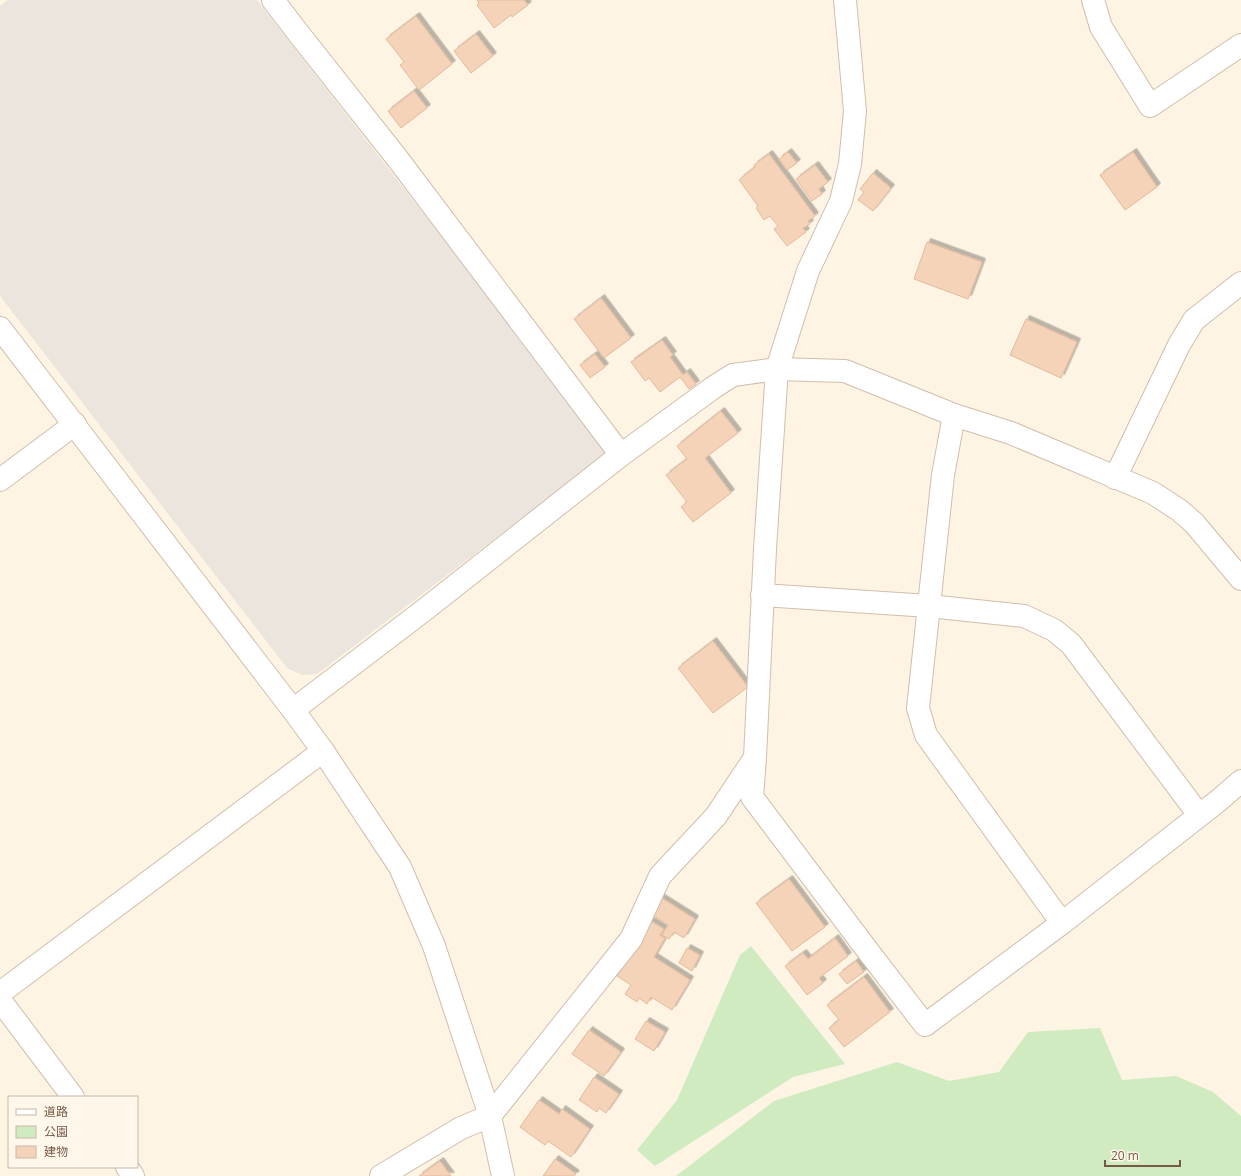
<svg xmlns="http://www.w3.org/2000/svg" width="1241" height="1176" viewBox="0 0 1241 1176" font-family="'Open Sans','Noto Sans JP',sans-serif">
  <defs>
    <filter id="shadow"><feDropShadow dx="3.5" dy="-3.5" stdDeviation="0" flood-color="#0004"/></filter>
  </defs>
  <rect width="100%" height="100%" fill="#fdf4e3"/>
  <!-- industrial -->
  <path fill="#ece5de" d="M8,0h249l352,452 -292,222 -15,1 -15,-7 -287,-372v-290z"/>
  <!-- green -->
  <g fill="#d0ebc0">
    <path d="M751,946l94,118 -52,13 -138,89 -18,-16 40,-50 63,-145z"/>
    <path d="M1100,1028l22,52 54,-4 37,16 28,24v60h-565l98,-75 123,-39 52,19 50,-9 29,-40z"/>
  </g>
  <!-- building -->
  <g fill="#f4d3b9" stroke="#e7b999" filter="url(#shadow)">
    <path d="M477,0h47l4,5 -16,12 -1,-2 -17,13 -17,-23 2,-2z"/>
    <path d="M416,16l36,48 -33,26 -19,-25 4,-3 -18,-23z"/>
    <path d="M476,34l17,22 -22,17 -17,-22z"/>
    <path d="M414,91l13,17 -26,20 -13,-17z"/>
    <path d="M788,152l9,11 -10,7 -8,-11z"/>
    <path d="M1133,152l24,35 -32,23 -25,-35z"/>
    <path d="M769,154l46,62 -7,5 2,3 -7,4 3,4 -19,14 -13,-17 4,-3 -8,-10 -6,4 -8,-12 2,-2 -19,-26 16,-13 -1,-2z"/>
    <path d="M815,165l13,17 -9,7 3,5 -10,7 -16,-22z"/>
    <path d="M873,173l18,15 -18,23 -15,-11 6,-8 -4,-3z"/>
    <path d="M927,242l55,20 -14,37 -54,-20z"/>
    <path d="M601,298l30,40 -27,20 -30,-39z"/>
    <path d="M1026,319l51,23 -16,36 -51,-23z"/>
    <path d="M662,340l11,15 -3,2 13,18 4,-3 9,12 -7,5 -9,-12 -20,15 -11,-14 -4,3 -14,-19z"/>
    <path d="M595,354l10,13 -15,11 -10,-13z"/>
    <path d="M721,411l17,22 -33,25 26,35 -38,29 -12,-15 6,-5 -21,-27 21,-16 -10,-13z"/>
    <path d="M713,641l35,46 -35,26 -35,-45z"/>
    <path d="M789,879l36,48 -33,24 -36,-48z"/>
    <path d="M660,897l35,22 -11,19 -10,-6 -5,7 -7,-4 6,-10 -18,-12z"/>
    <path d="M646,918l18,11 -4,6 5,3 -11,19 36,23 -18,30 -21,-13 -4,7 -8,-6 -2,4 -12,-8 6,-9 -14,-9 26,-42z"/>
    <path d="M835,938l13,18 -29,22 4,5 -16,12 -22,-29 18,-13 5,6z"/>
    <path d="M687,948l13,7 -8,16 -13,-8z"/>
    <path d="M856,961l8,11 -17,12 -8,-10z"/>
    <path d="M864,977l26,35 -46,35 -15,-19 10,-8 -12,-15z"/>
    <path d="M646,1021l19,11 -11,19 -19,-12z"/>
    <path d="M589,1030l32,22 -17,24 -32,-22z"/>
    <path d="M594,1077l25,17 -13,19 -7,-5 -2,4 -18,-12z"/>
    <path d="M539,1100l20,14 3,-5 28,20 -19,28 -23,-16 -3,4 -25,-18z"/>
    <path d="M555,1159l21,15 -2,2h-31z"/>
    <path d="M440,1161l11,15h-32z"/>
  </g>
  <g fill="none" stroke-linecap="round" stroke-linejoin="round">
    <!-- minor casing -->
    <g stroke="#d1beac" stroke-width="24">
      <g id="minor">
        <path d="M273,0l26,34 98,124 224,297"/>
        <path d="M845,0l10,111 -5,53 -9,37 -33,70 -31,98 -12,180 -10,209 -3,39 119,158 54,70 137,-102 156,-122 23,-20"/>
        <path d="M1093,0l8,27 49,79 91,-61"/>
        <path d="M0,328l293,382 30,41 77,116 34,79 56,170 13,60"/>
        <path d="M954,415l-11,60 -25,233 8,27 136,188"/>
        <path d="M1115,478l64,-133 15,-25 47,-37"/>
        <path d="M0,480l75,-56"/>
        <path d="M762,595l167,11 95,10 30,14 17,14 128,171"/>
        <path d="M293,710l130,-99 198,-156 93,-68 19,-12 44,-6 68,2 109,44 57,18 142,60 26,17 15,13 47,56"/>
        <path d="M0,993l323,-242"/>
        <path d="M0,1000l73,97"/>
        <path d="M127,1167l6,9"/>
        <path d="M381,1176l80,-48 29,-12 141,-177 29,-63 56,-60 38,-57"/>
      </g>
    </g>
    <!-- minor -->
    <use href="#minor" stroke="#fff" stroke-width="22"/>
  </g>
  <!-- legend -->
  <rect x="8" y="1096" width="130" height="72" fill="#fff7ea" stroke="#c8b8a9"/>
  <rect x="16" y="1109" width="20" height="6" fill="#ffffff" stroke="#c8b8a9"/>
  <text x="44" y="1116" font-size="12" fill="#765a48">道路</text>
  <rect x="16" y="1126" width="20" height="12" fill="#d0ebc0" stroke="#c8b8a9"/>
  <text x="44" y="1136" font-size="12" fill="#765a48">公園</text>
  <rect x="16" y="1146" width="20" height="12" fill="#f4d3b9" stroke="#c8b8a9"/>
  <text x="44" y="1156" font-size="12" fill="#765a48">建物</text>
  <!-- scale -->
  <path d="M1105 1160v6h75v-6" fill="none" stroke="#765a48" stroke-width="2"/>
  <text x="1111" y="1160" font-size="12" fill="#765a48" stroke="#fff7ea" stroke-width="3" paint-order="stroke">20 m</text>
</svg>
